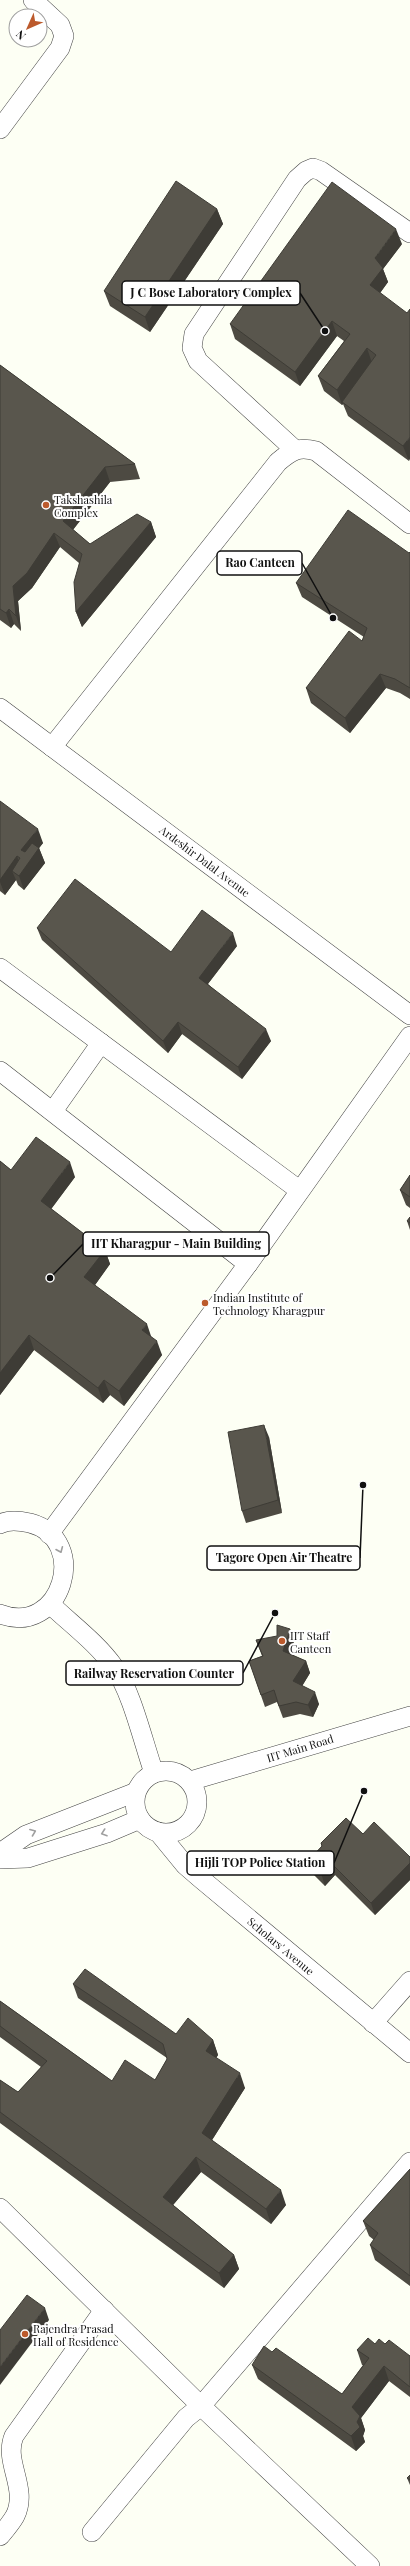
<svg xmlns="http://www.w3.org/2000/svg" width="410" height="2566" viewBox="0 0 410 2566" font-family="'Playfair Display',serif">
  <rect width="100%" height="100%" fill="#fdfff4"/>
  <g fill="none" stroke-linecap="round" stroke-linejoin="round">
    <!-- minor casing -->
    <g stroke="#434343" stroke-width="20">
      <g id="minor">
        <path d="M0,129l60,-81 4,-12 -4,-11 -27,-25"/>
        <path d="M294,449l-96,-88 -6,-13 2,-14 103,-155 9,-8 7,-3 8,3 89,62"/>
        <path d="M0,708l410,307"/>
        <path d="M52,747l226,-285c13,-11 20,-16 38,-11l94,73"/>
        <path d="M0,968l299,222"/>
        <path d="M0,1071l248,193"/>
        <path d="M53,1111l48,-68"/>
        <path d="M0,1524c9,-5 21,-3 30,-1 61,16 32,115 -30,91"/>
        <path d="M49,1534l199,-270 162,-228"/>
        <path d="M50,1604c21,20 47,39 64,63 18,25 29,75 40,106"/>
        <circle cx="166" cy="1802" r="31"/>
        <path d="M190,1781l220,-65"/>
        <path d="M158,1832l27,33 15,13 210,175"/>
        <path d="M0,1853l26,-18 110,-43"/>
        <path d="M0,1859l28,-1 79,-25 33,-14"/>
        <path d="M373,2023l37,-42"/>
        <path d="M0,2208l201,198 -15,12 -94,114"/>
        <path d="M0,2536c5,-6 11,-13 15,-20 14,-28 -12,-54 -1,-80l90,-126"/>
        <path d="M370,2566l-169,-160 209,-244"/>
      </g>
    </g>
    <!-- minor -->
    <use href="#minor" stroke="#fff" stroke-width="19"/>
  </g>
  <!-- wall -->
  <g fill="#4d4a42">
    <path d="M217,209l6,15 -73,108 -40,-26 -6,-15z"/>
    <path d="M402,244l-19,25 5,13 -8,11 29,168 -61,-45 -5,-12 -1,1 -18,-14 -6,-15 26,-35 -7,-5 -37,50 -65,-47 -5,-15z"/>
    <path d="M0,365l135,99 5,15 -30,3 -37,48 17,14 61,-22 5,15 -74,90 -6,-15 3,-49 -19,-16 -28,41 -14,13 3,30 -7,-7 -3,4 -11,-8z"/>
    <path d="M410,552v147l-10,-6 -14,-5 -36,45 -39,-30 -5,-15 56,-47 2,-4 -62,-40 -6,-14 113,-30z"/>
    <path d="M0,801l43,42 -4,5 6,15 -21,27 -6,-5 -2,-5 -11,15 -5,-4z"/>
    <path d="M37,928l134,24 66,-6 -29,38 63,57 -29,38 -60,-45 -14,19 -126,-113z"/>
    <path d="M0,1161l11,9 64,7 -24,32 54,41 5,14 -15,21 56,52 11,18 -38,51 -14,-11 -7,8 -69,-53 -34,45z"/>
    <path d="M410,1175v33l-4,-3 -6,-15z"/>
    <path d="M410,1217v13l-3,-9z"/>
    <path d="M269,1437l13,76 -36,10 -4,-12z"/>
    <path d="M256,1640l38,1 -4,13 16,7 4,12 -8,13 17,18 -6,13 -13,-3 -17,4 -6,-16 -12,5 -16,-46 13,-5z"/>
    <path d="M363,1834l47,23v23l-35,35 -40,-40 -10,11 -13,-13 -4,-12 14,-14 -1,-4z"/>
    <path d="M73,1984l103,50 37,6 5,15 -2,3 29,30 -33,52 74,65 -15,19 -70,-52 -28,33 61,50 5,14 -15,19 -224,-165v-43l18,12 23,-25 -41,-30v-36l112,80 43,-1 12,-21v-1l-89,-60z"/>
    <path d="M410,2169v117l-35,-26 -5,-15 4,-5 -5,-4 -6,-15z"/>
    <path d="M375,2344h10l25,12v41l-21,-16 -28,37 4,12 -2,6 2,6 -9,9 -98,-72 -6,-14 20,-13 70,42 21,-29h-1l-5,-15z"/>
    <path d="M410,2475v10l-3,-7z"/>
  </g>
  <!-- shaded-wall -->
  <g fill="#3e3c36">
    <path d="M217,209l6,15 -73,108 -5,-15z"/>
    <path d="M396,229l6,15 -19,25 5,13 -13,18 -5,-15 5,-27z"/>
    <path d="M332,321l5,15 -37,50 -5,-14z"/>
    <path d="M367,348l5,15 -30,39 1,2 -1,1 -5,-15z"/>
    <path d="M410,437v22l-1,2 -6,-15z"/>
    <path d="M105,467l5,15 -42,54 -5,-15z"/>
    <path d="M151,522l5,15 -74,90 -6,-15z"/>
    <path d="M54,533l6,14 -28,41 -14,13 3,30 -5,-15 -3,-30z"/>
    <path d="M9,609l5,15 -3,4 -5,-15z"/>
    <path d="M380,674l6,14 -36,45 -5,-15z"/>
    <path d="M38,829l5,14 -17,22 -5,-15z"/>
    <path d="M39,848l6,15 -21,27 -5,-14z"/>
    <path d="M17,856l5,14 -10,1 4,9 -11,15 -5,-13v-2z"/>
    <path d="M233,933l4,13 -34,44 -4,-12z"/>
    <path d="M178,1022l4,12 -14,19 -5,-12z"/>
    <path d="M266,1029l5,12 -29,38 -4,-12z"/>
    <path d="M70,1162l5,15 -29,39 -5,-15z"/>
    <path d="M105,1250l5,14 -20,28 -6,-15z"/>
    <path d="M147,1324l5,15 -10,-9z"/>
    <path d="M29,1335l5,15 -34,45v-22z"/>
    <path d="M157,1341l5,14 -38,51 -5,-15z"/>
    <path d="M104,1380l6,15 -7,8 -5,-15z"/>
    <path d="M264,1425l5,12 13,76 -4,-13z"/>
    <path d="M290,1629l4,12 -6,22 -5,-12z"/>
    <path d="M306,1661l4,12 -12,20 -5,-12z"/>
    <path d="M315,1692l4,12 -6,13 -5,-12z"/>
    <path d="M331,1863l4,12 -10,11 -4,-13z"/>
    <path d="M410,1863v17l-35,35 -4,-12z"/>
    <path d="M213,2040l5,15 -7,11 -5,-15z"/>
    <path d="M240,2073l5,15 -38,60 -5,-15z"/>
    <path d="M196,2157l5,15 -33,39 -5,-14z"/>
    <path d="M281,2190l5,15 -15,19 -5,-15z"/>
    <path d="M234,2255l5,14 -15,19 -5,-15z"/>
    <path d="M45,2308l4,12 -49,65v-18z"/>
    <path d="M384,2366l5,15 -28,37 4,12 -2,6 2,6 -9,9 -5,-15 1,-29z"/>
  </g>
  <!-- building -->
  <g fill="#59564d" stroke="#3e3c36">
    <path d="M176,181l41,28 -72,108 -41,-26z"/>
    <path d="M332,182l64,47 -21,29 8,10 -13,17 37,28 3,-4v128l-7,9 -61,-44 34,-47 -9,-7 -30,42 -19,-14 32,-42 -18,-13 -37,51 -65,-48z"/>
    <path d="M0,365l135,99 -30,3 -42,54 27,23 47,-30 14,8 -75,90 -2,-30 8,-28 -28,-21 -27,40 -14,13 3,30 -7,-7 -3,4 -6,-4z"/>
    <path d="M348,510l61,43 1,-1v136l-15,-9 -15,-5 -35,44 -39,-30 43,-57 13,10 5,-13 -71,-45z"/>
    <path d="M0,801l38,28 -17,21 4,2 7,-9 7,5 -20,28 -7,-5 8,-13 -3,-2 -17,24z"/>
    <path d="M75,879l96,73 31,-42 31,23 -34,45 67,51 -28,38 -60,-45 -15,19 -126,-113z"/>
    <path d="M36,1137l34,25 -29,39 64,49 -21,27 63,47 -5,6 15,11 -38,50 -15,-11 -6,8 -69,-53 -29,38v-212l11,9z"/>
    <path d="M410,1175v22l-10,-7z"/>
    <path d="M410,1217v6l-3,-2z"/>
    <path d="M264,1425l14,75 -36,11 -14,-79z"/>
    <path d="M277,1625l13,4 -7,22 23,10 -13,20 22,11 -7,13 -12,-3 -17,4 -5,-16 -13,5 -12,-34 14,-5 -7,-16 21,-4z"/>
    <path d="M346,1818l17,16 11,-12 36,35v6l-39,40 -40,-40 -10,10 -13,-12 14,-15 -1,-3z"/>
    <path d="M85,1969l91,65 12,-16 25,22 -7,11 34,22 -38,60 79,57 -15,19 -70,-52 -33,40 71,58 -15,18 -219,-161v-32l18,12 29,-31 -47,-35v-25l112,80 13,-21 30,20 12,-21 -4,-15 -90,-60z"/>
    <path d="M410,2169v107l-40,-31 8,-12 -15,-12z"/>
    <path d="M27,2295l18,13 -45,59v-37z"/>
    <path d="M368,2338l7,6 4,-5 6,5 4,-4 21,16v31l-26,-21 -32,41 8,9 -3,6 3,5 -9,9 -99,-71 12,-19 8,6 4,-4 66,46 27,-36 -12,-8z"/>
    <path d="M410,2475v5l-3,-2z"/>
  </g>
  <!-- one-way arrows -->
  <defs><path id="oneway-chevron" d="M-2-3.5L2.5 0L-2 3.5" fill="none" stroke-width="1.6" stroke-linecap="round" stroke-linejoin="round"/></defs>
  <g stroke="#9f9f9f">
    <use href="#oneway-chevron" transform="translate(60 1550) rotate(67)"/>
    <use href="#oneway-chevron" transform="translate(33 1832) rotate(-21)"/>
    <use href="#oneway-chevron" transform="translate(104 1833) rotate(161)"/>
  </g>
  <!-- markers -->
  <g fill="#bc5a2c" stroke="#fff" stroke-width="1.5">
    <circle cx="46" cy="505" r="4"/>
    <circle cx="205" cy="1303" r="4"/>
    <circle cx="282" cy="1641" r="4"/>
    <circle cx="25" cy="2334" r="4"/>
  </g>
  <g text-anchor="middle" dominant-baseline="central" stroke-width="4" stroke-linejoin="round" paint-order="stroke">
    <!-- poi labels -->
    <g font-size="11" fill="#101010" stroke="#fff" text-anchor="start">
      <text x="54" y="499">Takshashila<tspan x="54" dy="13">Complex</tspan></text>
      <text x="213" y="1297">Indian Institute of<tspan x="213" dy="13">Technology Kharagpur</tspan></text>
      <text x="290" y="1635">IIT Staff<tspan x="290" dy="13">Canteen</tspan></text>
      <text x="33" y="2328">Rajendra Prasad<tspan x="33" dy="13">Hall of Residence</tspan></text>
    </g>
    <!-- street labels -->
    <g font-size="11" fill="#101010" stroke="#fff">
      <text transform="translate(205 861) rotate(37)">Ardeshir Dalal Avenue</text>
      <text transform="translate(300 1748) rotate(-17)">IIT Main Road</text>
      <text transform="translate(281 1946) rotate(40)">Scholars' Avenue</text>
    </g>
  </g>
  <!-- callouts -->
  <path fill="none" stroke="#101010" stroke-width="1.5" d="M325 331L300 293M333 618L302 563M50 1278L83 1244M363 1485L360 1558M275 1613L243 1673M364 1791L334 1863"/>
  <g fill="#101010" stroke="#fff" stroke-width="1.5">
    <circle cx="325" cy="331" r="4"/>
    <circle cx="333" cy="618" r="4"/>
    <circle cx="50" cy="1278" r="4"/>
    <circle cx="363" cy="1485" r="4"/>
    <circle cx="275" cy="1613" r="4"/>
    <circle cx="364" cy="1791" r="4"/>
  </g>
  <g fill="#fff" stroke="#101010" stroke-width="1.5">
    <rect x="122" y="281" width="178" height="24" rx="4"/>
    <rect x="217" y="551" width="85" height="24" rx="4"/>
    <rect x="83" y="1232" width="186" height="24" rx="4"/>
    <rect x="207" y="1546" width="153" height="24" rx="4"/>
    <rect x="66" y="1661" width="177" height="24" rx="4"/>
    <rect x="187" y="1851" width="147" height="24" rx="4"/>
  </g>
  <g font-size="12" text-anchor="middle" font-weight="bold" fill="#101010">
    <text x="211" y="297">J C Bose Laboratory Complex</text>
    <text x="260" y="567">Rao Canteen</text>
    <text x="176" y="1248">IIT Kharagpur - Main Building</text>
    <text x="284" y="1562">Tagore Open Air Theatre</text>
    <text x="154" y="1678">Railway Reservation Counter</text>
    <text x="260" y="1867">Hijli TOP Police Station</text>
  </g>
  <!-- north arrow -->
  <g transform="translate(28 28) rotate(225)"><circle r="19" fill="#ffffff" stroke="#9f9f9f"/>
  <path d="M0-3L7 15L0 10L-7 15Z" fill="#bc5a2c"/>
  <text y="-6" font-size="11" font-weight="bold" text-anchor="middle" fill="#101010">N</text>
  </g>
</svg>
